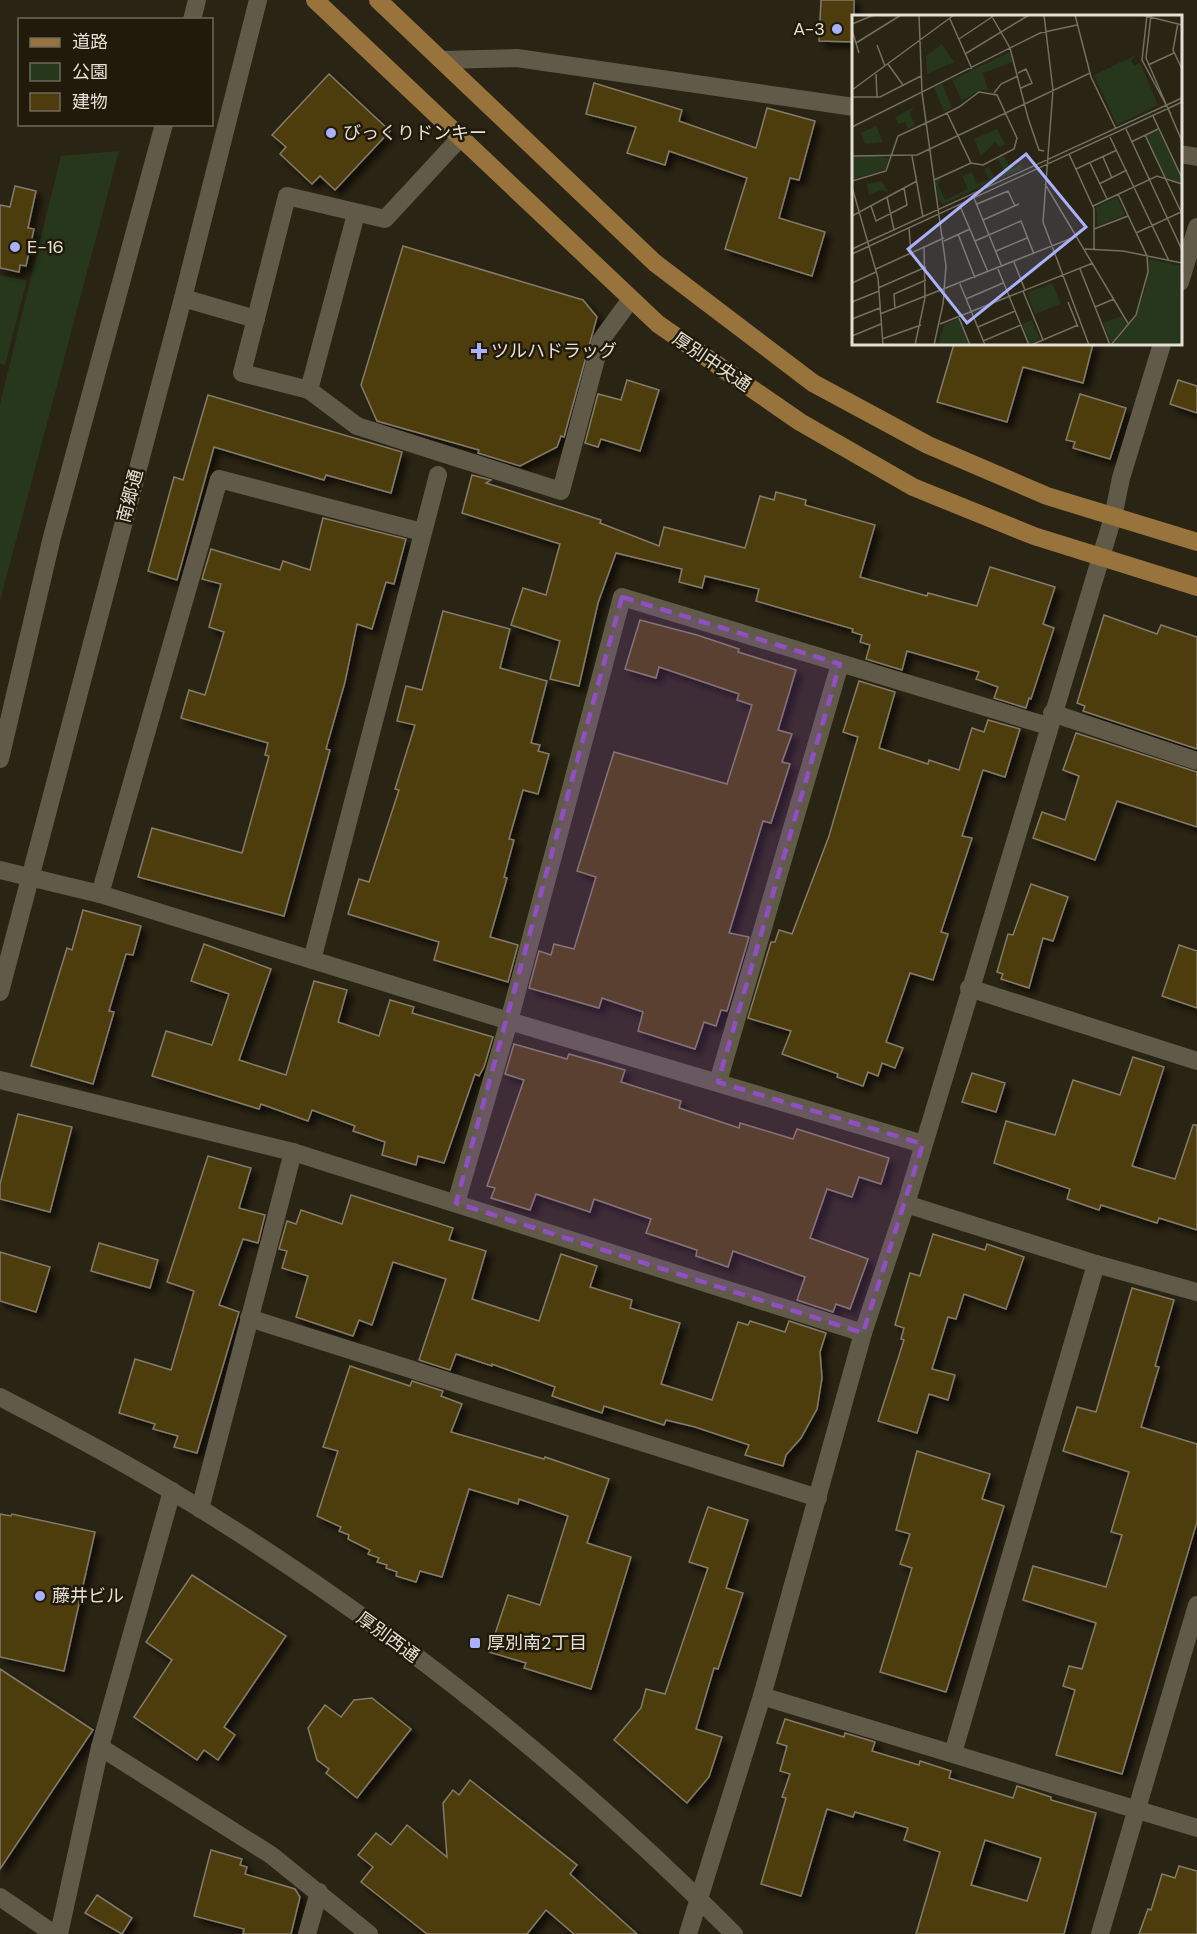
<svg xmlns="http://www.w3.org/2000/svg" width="1197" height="1934" viewBox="0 0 1197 1934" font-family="'DM Sans','Noto Sans JP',sans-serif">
  <defs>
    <filter id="shadow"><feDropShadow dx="5.5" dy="5.5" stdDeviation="3" flood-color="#0009"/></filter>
  </defs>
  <rect width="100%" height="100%" fill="#2a2414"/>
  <!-- green -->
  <g fill="#26371b">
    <path d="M119,151l-119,450v-197l61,-248z"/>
    <path d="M0,275l27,5 -22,85 -5,-2z"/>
  </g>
  <!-- building -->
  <g fill="#4e3c0d" stroke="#837b69" stroke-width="1.5" fill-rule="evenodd" filter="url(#shadow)">
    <path d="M821,0h33v42l-35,-1z"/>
    <path d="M329,74l61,57 -55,59 -15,-14 -8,8 -32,-30 6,-7 -14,-12z"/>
    <path d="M594,83l88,27 -3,11 77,27 11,-40 48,13 -16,59 -9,-2 -11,40 46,14 -13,44 -87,-27 22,-71 -78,-27 -4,14 -38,-12 9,-26 -50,-13z"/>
    <path d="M15,186l21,5 -8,37 6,1 -8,37 -6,-1 -1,7 -19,-4v-63l10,2z"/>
    <path d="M403,246l180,54 14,17 -33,120 -3,-1 -4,11 -37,19 -42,-13 1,-3 -102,-29 -16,-36z"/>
    <path d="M954,344h139l-10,39 -60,-16 -16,55 -70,-20z"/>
    <path d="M627,380l32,10 -19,61 -39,-12 -3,8 -13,-4 13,-49 23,6z"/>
    <path d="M1178,380l19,6v27l-27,-9z"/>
    <path d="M1080,394l46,14 -16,51 -37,-11 2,-6 -9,-2z"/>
    <path d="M208,395l194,57 -11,41 -65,-18 -2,5 -110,-33 -37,133 -29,-9 26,-94 9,3z"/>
    <path d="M472,475l19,5 -5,3 115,37 -1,3 59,23 5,-19 81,21 15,-52 14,4 2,-8 30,8 -1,5 70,20 -15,52 67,19 1,-3 49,13 13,-39 65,20 -12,37 11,4 -23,71 -2,-1 -3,10 -32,-10 4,-11 -22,-8 3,-7 -72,-21 -5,19 -36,-11 4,-14 -10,-3 2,-7 -10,-3 1,-3 -97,-28 3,-12 -54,-13 -3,12 -23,-6 3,-13 -66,-16 -18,50 -19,83 -29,-7 10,-38 -49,-16 12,-37 23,7 14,-51 -98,-31z"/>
    <path d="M323,518l83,21 -12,45 -8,-2 -14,47 -15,-5 -12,58 -19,67 4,1 -46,166 -146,-39 14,-49 90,25 27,-97 -4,-1 3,-12 -87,-25 8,-28 16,5 19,-63 -15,-5 12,-43 -19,-5 9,-30 69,21 3,-9 27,9z"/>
    <path d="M443,611l67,18 -10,39 47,13 -16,62 9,2 -2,6 11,3 -11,40 -15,-4 -14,49 5,1 -10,37 3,1 -17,59 28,8 -10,37 -74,-22 5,-18 -91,-28 11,-35 10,3 30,-92 -4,-1 20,-64 -18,-4 9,-35 16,4z"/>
    <path d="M1104,615l53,19 4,-9 36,12v112l-114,-38 2,-5 -8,-3z"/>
    <path d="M640,620l57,15 42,14 -1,3 58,18 -18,60 14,4 -10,28 8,2 -19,59 -8,-2 -34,112 20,4 -22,74 -6,-1 -5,16 -12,-4 -9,27 -57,-18 5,-19 -41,-14 -3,10 -70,-20 10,-37 12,4 3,-11 20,5 22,-72 -19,-6 37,-119 113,32 25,-79 -15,-5 2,-6 -80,-27 -3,11 -31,-9z"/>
    <path d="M859,681l36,11 -16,56 49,16 1,-4 30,10 13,-42 12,4 4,-12 32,9 -15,48 -22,-7 -21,66 10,2 -31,94 7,2 -15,46 -23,-7 -24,69 17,6 -8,20 -13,-5 -4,13 -10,-4 -5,14 -26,-9 1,-3 -56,-20 9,-23 -43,-13 23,-76h4l4,-12 13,4 37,-98 29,-99 -15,-5z"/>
    <path d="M1076,733l121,39v55l-80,-26 -22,59 -62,-22 9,-26 23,8 14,-44 -16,-6z"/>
    <path d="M1031,884l37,13 -15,44 -10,-3 -14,50 -28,-9 2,-5 -6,-2 11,-38 5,1z"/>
    <path d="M83,910l58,16 -8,29 -7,-1 -17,57 5,1 -21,72 -62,-18 36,-118 5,2z"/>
    <path d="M204,944l67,25 -32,91 47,15 28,-94 33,9 -9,32 41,14 11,-36 24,7 -2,6 81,24 -9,30 -5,9 -4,-2 -31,89 -26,-7 -2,9 -34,-10 3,-13 -32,-11 2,-5 -43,-16 -4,11 -47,-17 -2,5 -107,-33 14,-45 46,14 17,-51 -38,-13z"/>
    <path d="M1179,945l18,6v57l-35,-12z"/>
    <path d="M514,1044l53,15 2,-5 56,16 -4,12 60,19 -2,7 60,20 1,-5 53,16 4,-10 92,29 -8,26 -22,-7 -7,20 -25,-8 -17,49 58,21 -18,50 -14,-5 -3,8 -36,-12 8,-23 -72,-26 -5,16 -32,-11 1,-6 -51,-17 5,-14 -57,-20 -4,13 -54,-18 -6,16 -39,-12 4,-10 -8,-2 37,-106 -19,-6z"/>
    <path d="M1133,1057l31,10 -32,99 43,13 18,-54h4v105l-38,-12 -2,5 -56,-18 -2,5 -32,-11 3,-10 -76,-26 12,-42 49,14 18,-55 47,15z"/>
    <path d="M972,1073l33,10 -9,29 -34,-10z"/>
    <path d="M18,1114l54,13 -22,85 -50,-13v-15z"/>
    <path d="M208,1156l43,12 -12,40 26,7 -7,28 -15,-4 -24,66 20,7 -42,141 -23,-6 4,-11 -25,-7 2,-5 -36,-11 16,-54 36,11 23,-79 -27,-9z"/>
    <path d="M351,1195l102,33 -4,12 37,11 -14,48 67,22 22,-67 36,12 -7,21 42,13 -2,8 50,15 -19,61 51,16 26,-78 10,3 2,-4 35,11 4,-11 37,12 -6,19 2,26 -5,31 -16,29 -15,17 -3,11 -38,-11 4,-10 -54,-18 -29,-7 -2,5 -60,-19 -2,7 -50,-17 3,-9 -63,-23v2l-36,-12 -6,16 -31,-10 27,-81 -53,-17 -21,63 -13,-5 -6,16 -57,-19 12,-41 -26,-8 5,-17 -8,-2 8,-28 9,3 5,-14 41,14z"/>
    <path d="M933,1234l52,16 2,-6 37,13 -18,52 -42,-15 -8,25 -8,-2 -16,52 23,6 -7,25 -19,-6 -12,39 -39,-12 26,-81 -3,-1 3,-11 -9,-3 15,-52 10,3z"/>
    <path d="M99,1243l59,17 -8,28 -59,-17z"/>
    <path d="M0,1252l50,15 -14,45 -36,-11z"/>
    <path d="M1132,1288l42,12 -19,66 4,1 -18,60 56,17v78l-75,252 -66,-19 19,-65 -12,-4 6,-20 13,3 14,-46 -73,-23 10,-34 73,21 16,-52 -11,-3 18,-60 -66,-21 14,-44 19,5z"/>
    <path d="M350,1366l60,20 2,-5 31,10 -2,5 21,8 -11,28 93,27 1,-2 64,22 -22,64 44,14 -40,132 -67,-21 2,-5 -37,-11 19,-57 32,10 28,-89 -49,-17 -1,5 -49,-15 -27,88 -22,-6 -4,11 -20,-6 1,-4 -11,-4 1,-3 -10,-3 2,-4 -11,-4 2,-4 -22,-11 1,-4 -10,-4 2,-4 -24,-11 21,-65 -15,-4z"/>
    <path d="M917,1451l73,23 -8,25 22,7 -58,186 -66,-20 32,-104 -12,-4 10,-30 -14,-4z"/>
    <path d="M708,1507l40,13 -22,68 17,5 -25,76 -4,-1 -18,61 26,8 -13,40 -22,26 -73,-63 27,-32 5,-19 19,5 43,-126 -19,-6z"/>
    <path d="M0,1514l11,2 1,-2 83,18 -31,139 -64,-14z"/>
    <path d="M192,1575l94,61 -62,91 11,8 -17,25 -14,-10 -7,10 -63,-43 38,-57 -26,-18z"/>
    <path d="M0,1669l93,61 -93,139z"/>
    <path d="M372,1698l39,31 -54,69 -31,-25 3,-4 -12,-9 -9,-32 17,-23 16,12 13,-17z"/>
    <path d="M785,1719l59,18 1,-4 30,9 -3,9 47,14 1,-4 31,10 -2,7 64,20 4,-12 34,11v3l45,13 -32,121h-148l24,-82 -36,-12 4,-12 -53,-16 -2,5 -26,-8 -26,87 -40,-12 25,-86 -4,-1 8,-23 -10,-3 7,-25 -10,-3zM985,1840l56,18 -14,43 -56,-16z"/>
    <path d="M470,1780l107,85 -7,9 67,60h-63l-28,-24 -19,24h-100l-66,-52 12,-15 -15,-12 18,-22 15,12 16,-20 40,32 -4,-54 10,-13 6,5z"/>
    <path d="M211,1850l31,9 -2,6 7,2 -2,7 50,15 5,8 -9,37h-48l1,-5 -50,-13z"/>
    <path d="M1179,1866l18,5v63h-58l9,-25 3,1 11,-36 13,4z"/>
    <path d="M97,1895l35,23 -10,16 -37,-21z"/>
  </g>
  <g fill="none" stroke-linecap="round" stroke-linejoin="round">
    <!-- minor -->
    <g stroke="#615a49" stroke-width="18">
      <path d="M192,20l5,-20"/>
      <path d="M442,60l75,-2 337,49"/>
      <path d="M1180,154l17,3"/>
      <path d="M356,214l-47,176 48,36 204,65 40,-151 30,-41"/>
      <path d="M1180,282l17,-55"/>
      <path d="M183,298l73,21"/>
      <path d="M309,390l-67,-17 45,-177 98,23 76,-82"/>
      <path d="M1052,713l145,48"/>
      <path d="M0,759l52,-222 112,-413"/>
      <path d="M0,870l100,24 409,127 414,123"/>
      <path d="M100,894l119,-415 203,53"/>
      <path d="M312,960l126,-485"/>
      <path d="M969,988l228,73"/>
      <path d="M0,992l183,-694 75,-298"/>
      <path d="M0,1080l293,72 570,181"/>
      <path d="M718,1082l122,-418"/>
      <path d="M456,1203l53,-182 113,-424 426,129"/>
      <path d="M906,1204l190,60 101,28"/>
      <path d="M249,1318l569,180"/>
      <path d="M0,1397c58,30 117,61 173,95 204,123 393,273 561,442"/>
      <path d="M200,1509l93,-357"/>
      <path d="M762,1696l435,132"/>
      <path d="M100,1747l171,108 98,79"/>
      <path d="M953,1753l143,-489"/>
      <path d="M0,1897l54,37"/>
      <path d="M59,1934l41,-187 72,-256"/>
      <path d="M307,1934l12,-42"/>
      <path d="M688,1934l74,-238 101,-363 43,-129 207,-687 8,-39 41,-134"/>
      <path d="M1100,1934l97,-329"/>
    </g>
    <!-- major -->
    <g stroke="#98743c" stroke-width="18">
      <path d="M315,0l343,324 142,98 113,65 121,49 163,51"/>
      <path d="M378,0l277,263 158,120 115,62 119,51 150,46"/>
    </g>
  </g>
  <!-- marked area -->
  <path fill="#9050c4" fill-opacity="0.2" stroke="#9050c4" stroke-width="4.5" stroke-dasharray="12 8" stroke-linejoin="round" d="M622,597l218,67 -122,418 205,62 -60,189 -407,-130z"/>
  <!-- markers -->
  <g fill="#a9b0fc" stroke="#211a0b" stroke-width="2">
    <circle cx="837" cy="29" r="6"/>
    <circle cx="331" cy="133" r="6"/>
    <circle cx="15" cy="247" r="6"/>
    <path d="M476 342h6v6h6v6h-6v6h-6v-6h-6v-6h6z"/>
    <circle cx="40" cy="1596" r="6"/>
    <rect x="469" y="1637" width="12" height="12" rx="3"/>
  </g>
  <g text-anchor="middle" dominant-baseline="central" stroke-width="5" stroke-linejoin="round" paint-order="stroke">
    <!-- poi labels -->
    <g font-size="18" fill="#e5e0d6" stroke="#211a0b" text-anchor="start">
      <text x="825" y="29" text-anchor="end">A-3</text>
      <text x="343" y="133">びっくりドンキー</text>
      <text x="27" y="247">E-16</text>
      <text x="491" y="351">ツルハドラッグ</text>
      <text x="52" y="1596">藤井ビル</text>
      <text x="487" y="1643">厚別南2丁目</text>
    </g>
    <!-- street labels -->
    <g font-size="18" fill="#e5e0d6" stroke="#211a0b">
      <text transform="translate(712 362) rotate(34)">厚別中央通</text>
      <text transform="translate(130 496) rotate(-75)">南郷通</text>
      <text transform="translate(388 1637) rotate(36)">厚別西通</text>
    </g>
  </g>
  <!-- overview -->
  <g transform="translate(852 15)">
    <rect width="330" height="330" fill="#2a2414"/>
    <path d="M90,29l12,18 -27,12 -1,-18zM158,37l3,10 -30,11 5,17h-8l-18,11 -10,-21zM286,39l-7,6 3,6 6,-3 18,42 -41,20 -23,-50zM90,68l10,25 -8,3 -10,-23zM62,92l-4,7 5,11 -7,4 -3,-7 -7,2 -3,-7zM24,111l7,16 -18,2 -4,-11zM145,114l8,15 -6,3 -4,-5 -14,14 -7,-17zM306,114l24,49v6l-17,-7 -20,-42zM16,140l21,3 -4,12 -33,9v-22zM152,141l7,13 9,-4 3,3 -80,36 -4,-3 -4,-20 6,-3 -3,7 7,15 23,-11 -6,-13 10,-4 5,12 12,-5 -5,-10 5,-2 5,10 10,-5 -6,-13zM14,163l2,6 14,-3 6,11 -7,-2 -12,5zM265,182l8,18 -27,11 -2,-19zM296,244l34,7v79h-69l24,-31 9,-28zM200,268l9,21 -26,10 -8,-21zM270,301l5,9 -16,18 -8,-20zM107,303l10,27h-31l6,-20zM180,305l8,19 -11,5 -7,-20z" fill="#26371b"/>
    <path fill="none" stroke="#756f62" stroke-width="1.5" d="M67,0l3,78 24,173 -3,38 -9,41M139,0l19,33 18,70 11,32 5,1M192,0l9,75 -10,132 46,123M223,0l16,62 25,52M290,0l40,10M295,0l-5,45 29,54M299,0l-5,43 36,83M98,4l22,50M326,8l-5,27 9,19M0,9l22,-9M0,15l7,23M107,24l36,-24M4,28l45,-28M25,30l8,21M113,39l64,-39M36,49l15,21M296,50l26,-12M166,58l8,-4 6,14 -11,5M24,59l1,23M0,75l102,-75M142,78l7,-9 17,-8M0,82h28l41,-21M301,101l29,62M0,112l188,-94 37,-8M274,114l56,121M293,120l37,79M258,122l59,124M279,127l27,-13M217,139l25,55v41M0,141l65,-1 173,-82M60,141l11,61M251,142l9,21M238,148l17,36M224,154l41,-19M82,165l37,-17M0,166l34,-10 12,-35 28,-13 21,-10 12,-6 20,-15 18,3 20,43 -3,11 -31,16 -12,-2 -24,-50M193,169l84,141M247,169l28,-14M0,172l26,91 5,67M35,182l7,33M122,183l28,69M125,189l31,-13 7,15M19,191l5,15 31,-16 -3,-17M108,191l28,66M241,191l64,-30 25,8M0,201l65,-35M131,205l36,-16M57,213l2,25M242,214l34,-13M284,218l45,-21M106,219l17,44M92,226l26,-12M123,226l46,-20 13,33M0,234l330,-151M233,234l38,2 59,12M144,236l31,-13M0,239l330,-152M162,247l11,28M24,254l68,-31M146,254l31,76M228,254l30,76M0,268l24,-11M108,269l25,61M26,273l48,-21M171,276l20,49M114,284l37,-16M0,287l27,-11M216,287l10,25M243,292l19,-8M43,294l-1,-15 32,-14M28,299l197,-78M107,303l11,27M0,304l28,-11M88,309l153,-61M126,312l37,-16M0,321l29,-12M30,324l39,-14M131,326l38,-16M63,330l10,-47 -1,-52M179,330l47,-20M259,330l25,-30 12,-43 -1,-16 -29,-62"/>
    <path fill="#a9b0fc" fill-opacity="0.15" stroke="#a9b0fc" stroke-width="3" d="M174,139l60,73 -119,96 -59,-74z"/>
    <rect width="330" height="330" fill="none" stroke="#e5e0d6" stroke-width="3"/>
  </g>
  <!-- legend -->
  <rect x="18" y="18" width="195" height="108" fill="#211a0b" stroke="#6f695c" stroke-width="1.5"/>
  <rect x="30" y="38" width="30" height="9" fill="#98743c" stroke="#6f695c" stroke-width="1.5"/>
  <text x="72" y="48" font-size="18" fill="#e5e0d6">道路</text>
  <rect x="30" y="63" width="30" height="18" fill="#26371b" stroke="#6f695c" stroke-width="1.5"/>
  <text x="72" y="78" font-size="18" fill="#e5e0d6">公園</text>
  <rect x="30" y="93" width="30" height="18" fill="#4e3c0d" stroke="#6f695c" stroke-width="1.5"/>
  <text x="72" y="108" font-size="18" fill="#e5e0d6">建物</text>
</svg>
